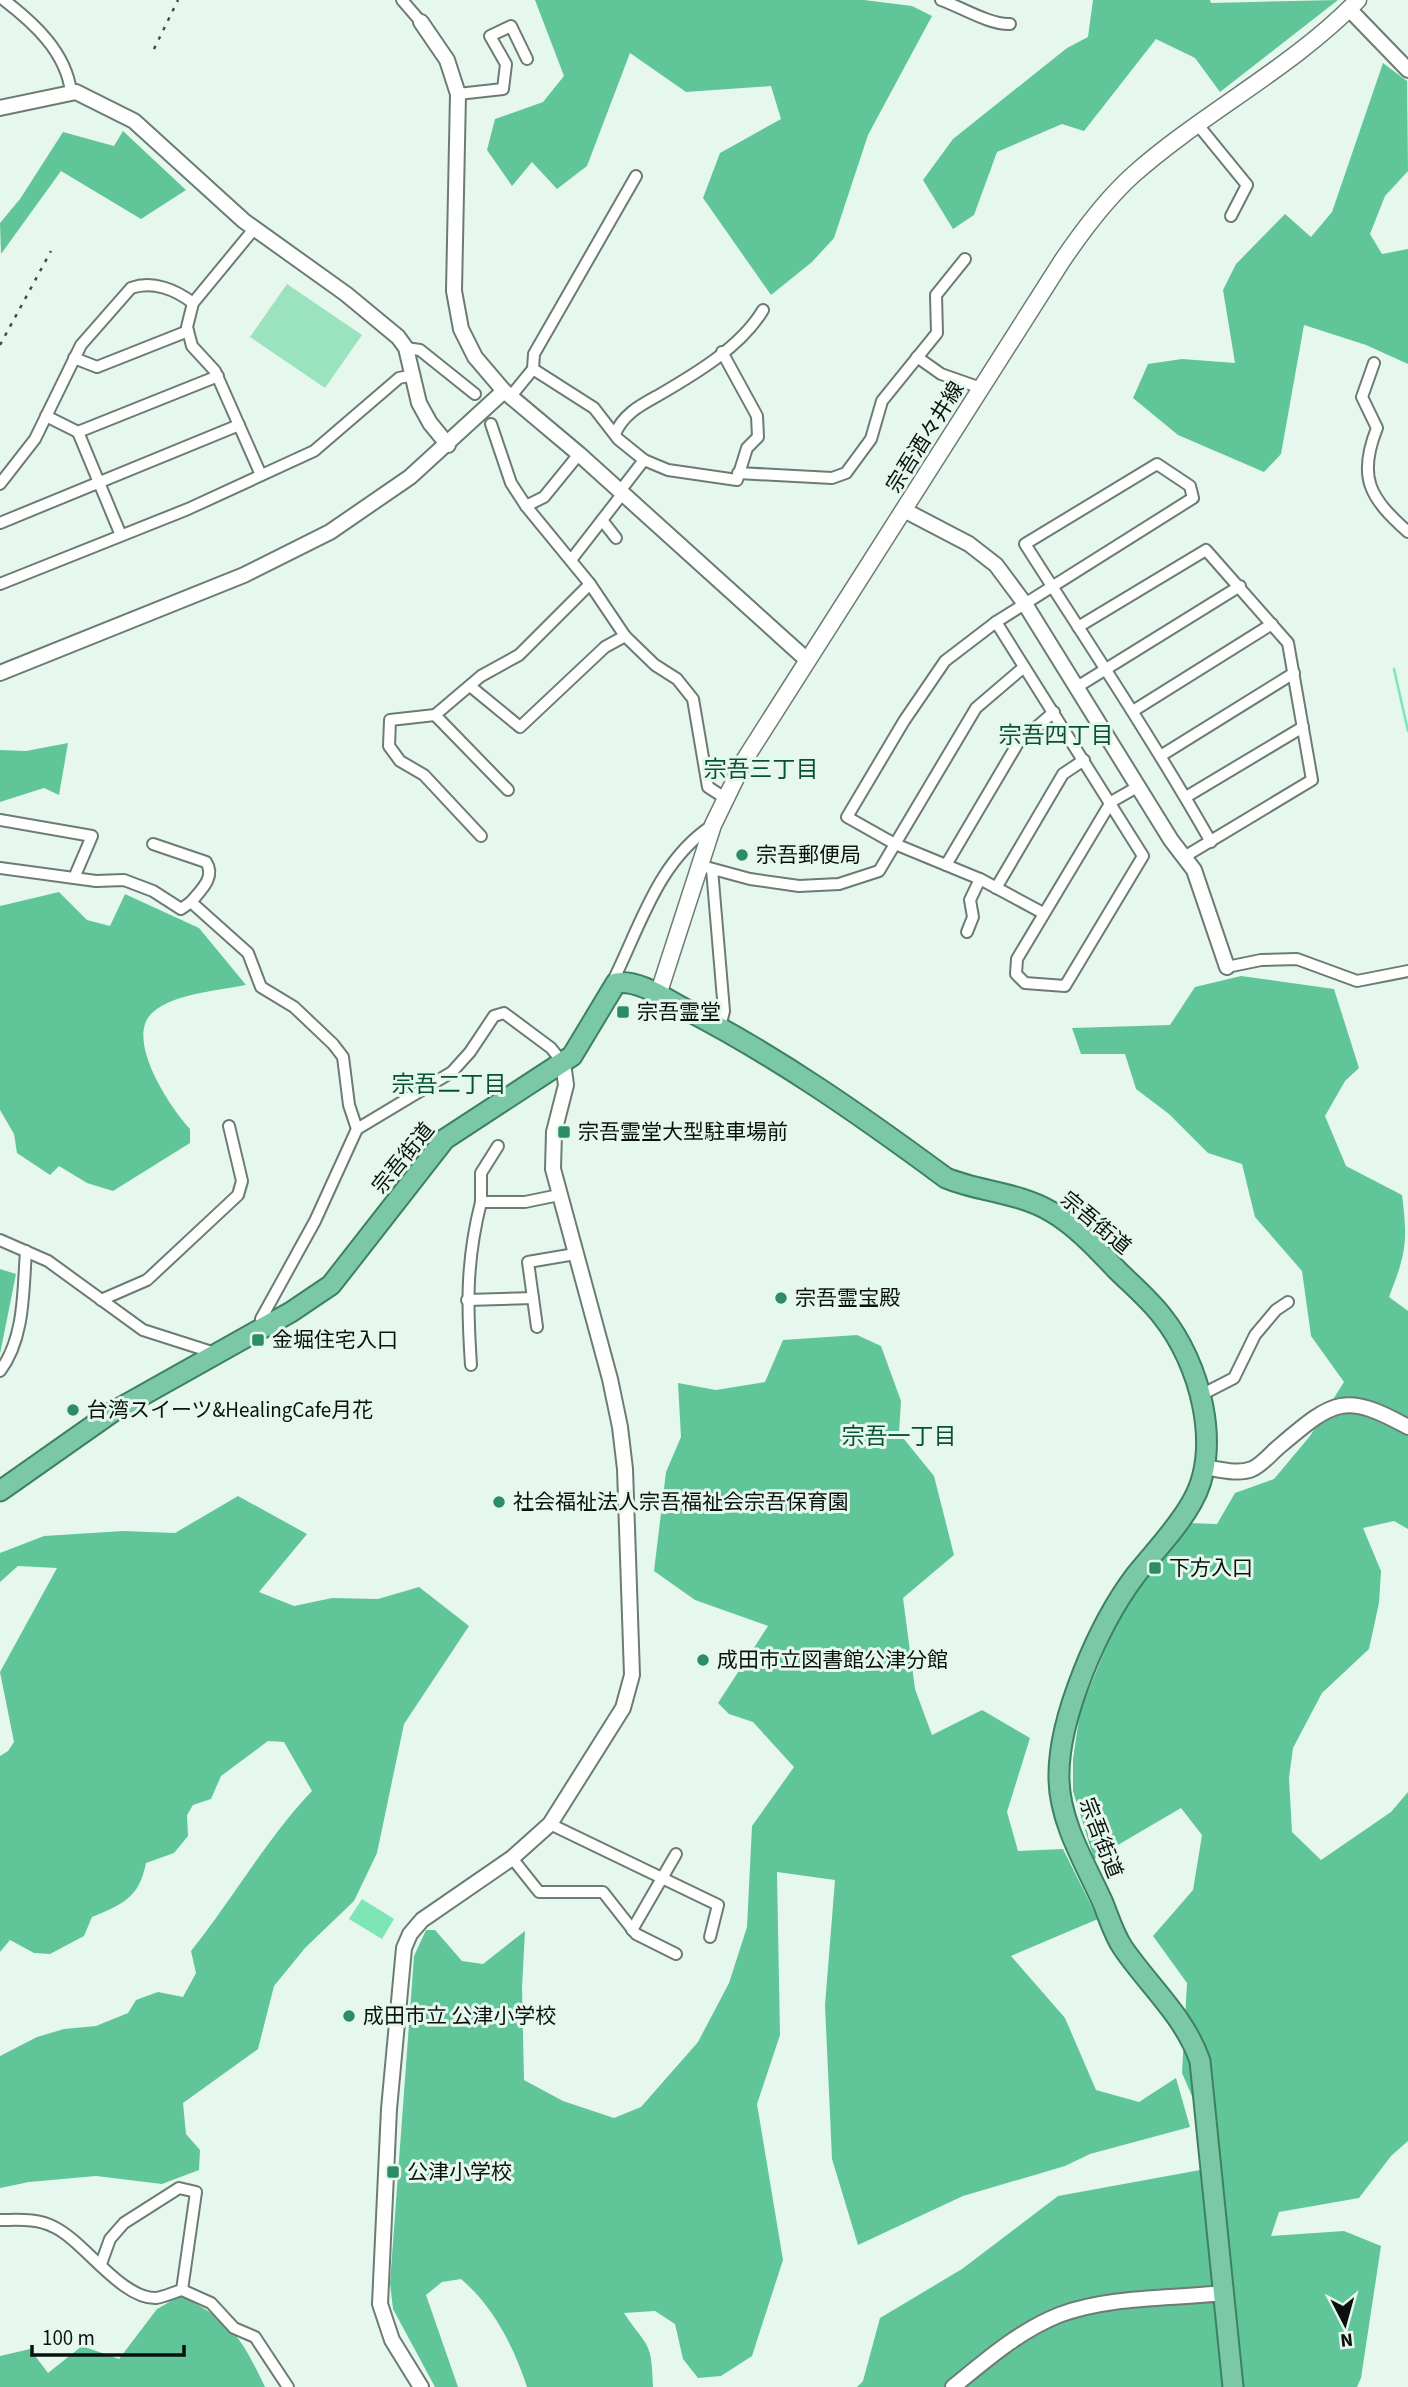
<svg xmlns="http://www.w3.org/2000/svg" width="1408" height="2387" viewBox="0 0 1408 2387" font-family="'Source Sans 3','Noto Sans JP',sans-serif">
  <rect width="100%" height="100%" fill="#e6f8ee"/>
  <!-- green -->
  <path fill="#9be2bf" d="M287,284l75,51 -37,53 -75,-51z"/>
  <!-- forest -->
  <g fill="#60c699">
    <path d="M535,0h329l48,6 20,10 -64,119 -34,103 -22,24 -41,33 -68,-97 17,-45 61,-34 -10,-33 -85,6 -56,-39 -43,113 -30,23 -25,-27 -20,24 -25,-36 8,-31 48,-17 21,-26z"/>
    <path d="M1093,0h117l1,3 127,-3 -118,92 -25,-34 -39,-19 -72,92 -22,-7 -65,28 -23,63 -21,14 -30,-49 30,-41 114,-91 21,-11z"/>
    <path d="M1383,63l24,18 1,90 -23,25 -15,38 12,20 26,-5v115l-42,-19 -62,-20 -23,129 -17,18 -86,-37 -45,-37 15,-34 34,-5 53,4 -12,-73 13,-26 49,-50 26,23 21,-25z"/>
    <path d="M123,131l63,59 -45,29 -80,-48 -60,83 -1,-31 20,-24 43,-67 51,14z"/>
    <path d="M68,743l-9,52 -15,-7 -44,14v-52l26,1z"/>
    <path d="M59,892l28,28 23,6 15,-32 74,34 47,57c-28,6 -72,8 -94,28 -28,26 19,96 38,116v14l-77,48 -26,-8 -28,-17 -9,9 -33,-22 -3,-19 -14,-24v-204z"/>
    <path d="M1241,976l93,13 25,79 -14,13 -20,35 21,50 56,29c6,48 4,58 -13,102l19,14v218l-14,-8 -31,7 18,43 -2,32 -10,46 -47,44 -29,55 -4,30 3,54 29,28 70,-48 17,-20v349l-17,15 -32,42 -80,14 -8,24 73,-5 37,15 -20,132 -4,9h-500l6,-6 17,-63 82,-49 96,-73 164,-30 -40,-93 5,-90 -34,-47 40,-46 9,-55 -21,-27 -87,51 -21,-68v-32l7,-48 42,-102 65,-86 30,1 18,-31 39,-14 36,-43 34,-54 -33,-46 -9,-65 -47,-54 -13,-53 -34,-11 -39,-39 -33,-25 -11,-35h-44l-9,-26 98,-3 25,-38z"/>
    <path d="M0,1269l16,5 -16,80z"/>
    <path d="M857,1335l24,11 20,55 -2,32 35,43 20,79 -51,43 12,91 17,46 50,-25 48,28 -23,74 11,39 45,-2 35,70 -87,37 54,62 31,72 43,12 37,-24 14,49 -100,27 -25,12 -102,30 -105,49 -26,-86 -7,-154 10,-125 -58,-8 3,163 -23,69 26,156 -31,96 -31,20 -23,2 -15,-19 -8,-35 -20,-13 -31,2c23,35 28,26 29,74h-126c-13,-40 -34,-81 -66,-108l-19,3 -16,13 32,92h-23l-42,-78 -3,-26 24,-327 12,-26h9l27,31 21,3 42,-33 -3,57 2,92 39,21 51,17 27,-11 57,-65 31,-59 18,-56 5,-101 42,-59 -41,-45 -24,-8 -11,-11 50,-77 -73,-26 -41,-29 12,-99 15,-35 -3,-54 38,7 49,-8 18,-42z"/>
    <path d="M238,1496l69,38 -48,58 35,14 38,-8 46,1 41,-12 50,39 -65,98 -27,129 -23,48 -49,47 -31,38 -16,63 -75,54 3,31 14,16 -1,20 -37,14 -66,-8 -67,6 -29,6v-132l37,-19 27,-8 32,-3 32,-13 8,-13 22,-8 25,5 13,-24 -5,-22c41,-51 76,-113 121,-160l-28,-49 -16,-1 -47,35 -10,23 -18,6 -6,10 1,21 -14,17 -28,10c-7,35 -23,41 -54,54l-8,19 -34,18 -16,-1 -24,-13 -10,12v-196l8,-5 6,-9 -14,-70 57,-104 -39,-2 -18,16v-29l44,-17 79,-5 52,2z"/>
    <path d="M180,2296c50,23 62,42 85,91h-265v-31l30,-7 18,24 34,-27 37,13 38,-50z"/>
  </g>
  <!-- water -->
  <path fill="#7ee5b5" d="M362,1899l32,20 -12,20 -33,-20z"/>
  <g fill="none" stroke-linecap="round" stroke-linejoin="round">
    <!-- stream -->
    <path stroke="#7ee5b5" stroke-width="2.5" d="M1394,669l14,62"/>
    <!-- minor casing -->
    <g stroke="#6c7c73" stroke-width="14">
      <g id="minor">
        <path d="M4,0c30,23 62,52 67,92"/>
        <path d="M402,0l19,22"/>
        <path d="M941,0c20,7 49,25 69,24"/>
        <path d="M458,94l45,-5 3,-25 -16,-28 21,-10 16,33"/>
        <path d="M1198,125l49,60 -16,31"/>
        <path d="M254,229l-61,74 -6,24 5,19 23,25 46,104"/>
        <path d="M406,348l14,2 55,44"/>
        <path d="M917,357l24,17 40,14"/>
        <path d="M74,358l23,9 91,-36"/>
        <path d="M1374,363l-12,34 15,31c-20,50 -7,70 31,104"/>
        <path d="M533,369l1,-15 102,-178"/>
        <path d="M511,396l22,-27 61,39 24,31 26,21 -24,31"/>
        <path d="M46,416l32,16 140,-56"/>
        <path d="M491,424l20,59 15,23 64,78 35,52 30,29 22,14 16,20 15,88 17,11"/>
        <path d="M78,432l42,101"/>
        <path d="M615,434c8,-20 26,-29 44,-39 36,-21 82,-48 104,-85"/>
        <path d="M644,460l24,10 69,10 10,-32 11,-11 -1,-21 -35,-64"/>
        <path d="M738,473l94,5 14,-5 25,-34 11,-38 55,-68 -1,-38 29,-36"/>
        <path d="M0,484l35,-45 46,-94 50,-57c22,-8 45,2 62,15"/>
        <path d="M526,506l18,-9 35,-43"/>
        <path d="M602,520l14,18"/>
        <path d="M0,523l239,-98"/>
        <path d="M571,560l52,-67"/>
        <path d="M0,584l188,-75 126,-58 85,-73 14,-3"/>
        <path d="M996,622l147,234 -78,130 -40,-3 -9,-9 1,-15 94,-157 28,-16"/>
        <path d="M1078,627l128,-77 82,93 24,137 -128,77"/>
        <path d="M470,686l50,41 85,-80 20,-11"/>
        <path d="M1077,687l163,-101"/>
        <path d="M1133,711l139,-87"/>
        <path d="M435,715l73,75"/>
        <path d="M1162,755l132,-82"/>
        <path d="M1186,797l117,-70"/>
        <path d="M0,820l92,16 -18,42"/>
        <path d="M481,836l-57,-61 -24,-14 -11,-15 1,-26 45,-5 46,-39 38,-21 71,-71"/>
        <path d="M153,844l53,18c10,15 -5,28 -15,40"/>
        <path d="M946,865l72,-122 36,-31"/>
        <path d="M702,866l48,13 49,7 40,-2 40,-13 97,-163 48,-41"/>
        <path d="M0,868l96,13 28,-1 29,11 28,18 10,-7 57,51 13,34 33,20 39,37 10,13 6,48 8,24"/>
        <path d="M712,869l12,142 -4,16"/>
        <path d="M996,888l67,-114 21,-14"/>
        <path d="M1043,913l-63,-34 -85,-35 -48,-27 57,-96 41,-60 51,-39 197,-124 -3,-12 -33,-22 -132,80c63,99 128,196 186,298"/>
        <path d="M967,932l6,-15 -3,-17 10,-21"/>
        <path d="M1227,967l34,-7 36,-1 60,22 51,-10"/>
        <path d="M611,985c29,-57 46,-124 102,-160"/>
        <path d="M481,1202v-29l17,-27"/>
        <path d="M0,1240l48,21 95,69 75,24"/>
        <path d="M101,1300l46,-20 91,-85 4,-14 -13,-55"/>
        <path d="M467,1300l66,-2"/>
        <path d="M263,1327l-2,-8 54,-98 42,-92 95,-57 18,-20 24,-36 10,-3 47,35 12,15"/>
        <path d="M537,1327l-9,-65 47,-8"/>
        <path d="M471,1365c-4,-59 -5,-104 10,-163h44l34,-7"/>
        <path d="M0,1371c25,-33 23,-81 26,-120"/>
        <path d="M1199,1396l35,-18 21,-43 21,-25 12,-8"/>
        <path d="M550,1824l168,81 -8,32"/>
        <path d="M512,1858l27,34h64l33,42 40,20"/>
        <path d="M632,1930l44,-76"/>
        <path d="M0,2220c18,0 37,-2 54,7 30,14 67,72 102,71 8,-1 18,-6 26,-8l29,13 23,25 21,9 33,50"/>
        <path d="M101,2264l9,-25 14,-16 55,-35 17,4 -14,98"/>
      </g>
    </g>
    <!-- tertiary casing -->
    <g stroke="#6c7c73" stroke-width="18">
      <g id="tertiary">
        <path d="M1349,9l59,61"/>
        <path d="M421,22l26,38 11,34 -4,197 7,38 14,28 29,34 75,63 228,206"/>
        <path d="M0,108l76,-16 58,29 110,100 102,73 52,43 8,11 13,55 11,20 18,22"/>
        <path d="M904,510l65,34 27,21 29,39 146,236 23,30 33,97"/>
        <path d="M0,673l244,-98 86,-43 80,-55 94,-86"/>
        <path d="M1204,1467c14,2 34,8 48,2 10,-4 20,-17 29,-24 53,-45 64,-53 127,-18"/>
        <path d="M421,2387l-29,-47 -12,-36 9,-195 15,-161 6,-14 12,-14 90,-62 38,-34 73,-116 9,-33 -7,-206 -5,-42 -10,-48 -57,-210 1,-37 12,-47 -3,-22"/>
        <path d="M953,2387c33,-27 66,-56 106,-72 50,-19 111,-16 164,-22"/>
      </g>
    </g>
    <!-- secondary casing -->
    <g stroke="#6c7c73" stroke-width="19">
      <path id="secondary" d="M658,995l55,-170 32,-66 317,-498c21,-31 44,-62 72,-87 70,-62 158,-106 224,-174"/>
    </g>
    <!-- trunk casing -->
    <g stroke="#3e8062" stroke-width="23">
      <path id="trunk" d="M0,1491l111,-78 180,-101 40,-27 114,-146 127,-83 44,-73c22,-4 50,16 69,26 93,48 177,107 261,169 34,14 71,14 104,33 25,14 47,38 66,58 15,15 33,30 46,47 38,47 61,132 30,186 -15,27 -38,50 -57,74 -36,48 -78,143 -76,204 1,43 27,85 44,123 6,15 11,32 20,45 26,38 62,69 77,113l33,326"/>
    </g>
    <!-- minor -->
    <use href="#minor" stroke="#fff" stroke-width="10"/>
    <!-- tertiary -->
    <use href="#tertiary" stroke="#fff" stroke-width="14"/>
    <!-- secondary -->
    <use href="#secondary" stroke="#fff" stroke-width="16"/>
    <!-- trunk -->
    <use href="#trunk" stroke="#7ac8a6" stroke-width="19"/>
    <!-- rail -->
    <g stroke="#424b47" stroke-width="2.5" stroke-dasharray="3.5 7" stroke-linecap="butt">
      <path d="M154,49l24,-49"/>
      <path d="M0,345l51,-94"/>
    </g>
  </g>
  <!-- markers -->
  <g fill="#2c8c65" stroke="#e6f8ee" stroke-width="2.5">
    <circle cx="742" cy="855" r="7"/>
    <rect x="616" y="1005" width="14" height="14" rx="3.5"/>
    <rect x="557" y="1125" width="14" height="14" rx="3.5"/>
    <circle cx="781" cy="1298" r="7"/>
    <rect x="251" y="1333" width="14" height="14" rx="3.5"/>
    <circle cx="73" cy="1410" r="7"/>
    <circle cx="499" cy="1502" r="7"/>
    <rect x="1148" y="1561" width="14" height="14" rx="3.5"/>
    <circle cx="703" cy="1660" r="7"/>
    <circle cx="349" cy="2016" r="7"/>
    <rect x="386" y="2165" width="14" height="14" rx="3.5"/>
  </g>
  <g text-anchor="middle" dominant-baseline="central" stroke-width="6" stroke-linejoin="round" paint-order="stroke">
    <!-- street labels -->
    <g font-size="21" fill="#0b110e" stroke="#e6f8ee">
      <text transform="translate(925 437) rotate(-58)">宗吾酒々井線</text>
      <text transform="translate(403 1158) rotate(-51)">宗吾街道</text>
      <text transform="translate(1096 1223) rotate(40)">宗吾街道</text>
      <text transform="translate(1101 1838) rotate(69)">宗吾街道</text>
    </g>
    <!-- poi labels -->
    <g font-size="21" fill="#0b110e" stroke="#e6f8ee" text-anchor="start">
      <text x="756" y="855">宗吾郵便局</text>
      <text x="637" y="1012">宗吾霊堂</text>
      <text x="578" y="1132">宗吾霊堂大型駐車場前</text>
      <text x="795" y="1298">宗吾霊宝殿</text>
      <text x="272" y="1340">金堀住宅入口</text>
      <text x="87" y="1410">台湾スイーツ&amp;HealingCafe月花</text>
      <text x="513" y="1502">社会福祉法人宗吾福祉会宗吾保育園</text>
      <text x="1169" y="1568">下方入口</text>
      <text x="717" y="1660">成田市立図書館公津分館</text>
      <text x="363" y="2016">成田市立 公津小学校</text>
      <text x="407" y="2172">公津小学校</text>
    </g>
    <!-- neighbourhood labels -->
    <g font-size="23" fill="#085036" stroke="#e6f8ee">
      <text x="1056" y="735">宗吾四丁目</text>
      <text x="761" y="769">宗吾三丁目</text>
      <text x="449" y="1084">宗吾二丁目</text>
      <text x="899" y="1436">宗吾一丁目</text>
    </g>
  </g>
  <!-- north arrow -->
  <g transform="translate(1345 2324) rotate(174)" stroke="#e6f8ee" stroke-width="5" paint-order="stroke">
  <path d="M0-5L12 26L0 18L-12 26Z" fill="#0b110e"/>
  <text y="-10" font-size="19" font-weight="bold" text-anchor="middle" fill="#0b110e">N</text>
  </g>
  <!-- scale -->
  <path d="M32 2345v10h152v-10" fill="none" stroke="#0b110e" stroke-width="3.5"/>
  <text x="42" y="2345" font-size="21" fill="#0b110e" stroke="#e6f8ee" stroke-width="5" paint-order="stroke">100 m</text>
</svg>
